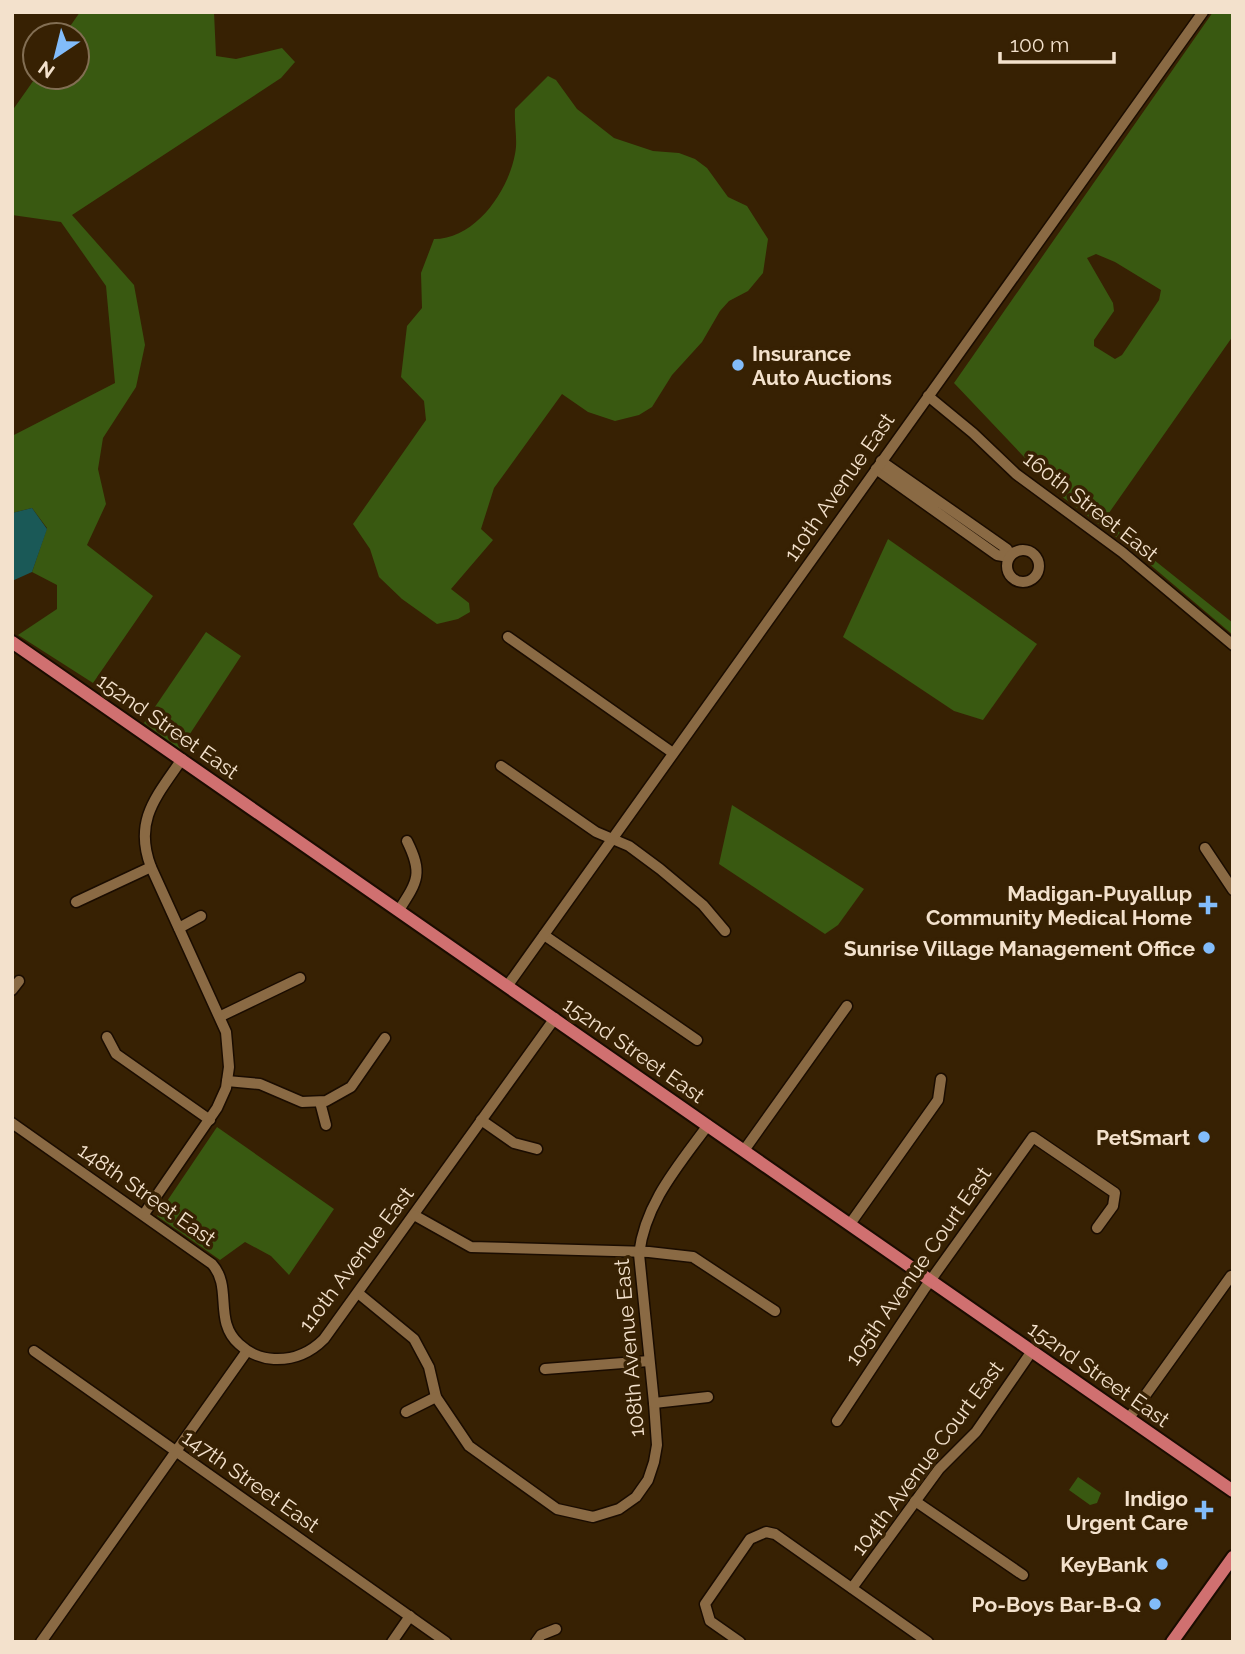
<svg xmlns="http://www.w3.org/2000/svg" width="1245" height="1654" viewBox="0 0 1245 1654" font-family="Raleway,sans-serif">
  <rect width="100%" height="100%" fill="#372103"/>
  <!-- green -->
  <g fill="#395911" fill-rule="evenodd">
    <path d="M80,12h134l2,44 20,3 46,-11 13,14 -14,16 -209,137 62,70 11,60 -9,42 -33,51 -5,31 8,35 -19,41 66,51 -60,87 -75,-48 39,-26v-24l-25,-13 15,-44 -15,-20 -20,5v-77l103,-53 -9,-97 -45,-64 -49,-7v-104l24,-34h41v-42h-13z"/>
    <path d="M1213,12h20v324l-129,184 129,103v12l-105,-89 -67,-50 -107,-113zM1096,254l19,8 46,28 -2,10 -37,55 -7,4 -21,-13v-6l20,-29 -1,-8 -26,-45z"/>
    <path d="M548,76l8,4 21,29 37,29 39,13 26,2 16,6 12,9 21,29 19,9 21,33 -5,34 -15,18 -19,10 -9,10 -18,31 -30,33 -20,32 -13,8 -24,6 -27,-9 -26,-18 -68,94 -13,41 12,11 -42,49 18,14 1,9 -12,7 -21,5 -35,-25 -23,-22 -9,-28 -17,-25 73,-104 -2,-19 -23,-24 6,-51 15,-18 -1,-35 13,-34c41,0 74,-47 81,-85 3,-14 -1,-30 0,-45z"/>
    <path d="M888,539l149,105 -54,76 -29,-9 -111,-74z"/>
    <path d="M206,632l35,24 -61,93 -36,-26z"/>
    <path d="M732,805l132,84 -26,36 -13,9 -106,-70z"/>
    <path d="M217,1127l117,82 -45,66 -18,-19 -26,-14 -25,18 -63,-44z"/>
    <path d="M1078,1477l23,16 -4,10 -7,2 -21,-15z"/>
  </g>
  <!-- water -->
  <path fill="#1a5957" d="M32,508l15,21 -15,43 -20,9v-68z"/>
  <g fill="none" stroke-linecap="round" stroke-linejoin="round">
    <!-- minor casing -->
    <g stroke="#1a0c00" stroke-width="13">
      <g id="minor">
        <path d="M928,396l45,37 43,41 106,78 111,93"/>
        <path d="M876,469l121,86 12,2 -2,-8 -126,-88"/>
        <circle cx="1023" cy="566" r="16"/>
        <path d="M508,637l165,116"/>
        <path d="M501,766l95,66 33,14 31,23 43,36 22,26"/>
        <path d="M1205,848l28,42"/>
        <path d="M76,902l75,-35"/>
        <path d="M399,910c19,-29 24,-37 8,-69"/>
        <path d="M179,928l22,-12"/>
        <path d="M544,935l153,105"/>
        <path d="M508,985l695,-973"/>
        <path d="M12,990l7,-9"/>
        <path d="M221,1016l79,-38"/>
        <path d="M107,1037l9,17 94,66"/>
        <path d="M227,1081l33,3 42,18 24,-1 25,-14 34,-49"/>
        <path d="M320,1102l6,23"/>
        <path d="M481,1120l33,23 23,6"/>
        <path d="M12,1123l200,141c21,23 1,57 27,80 11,10 21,14 35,15 20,1 36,-6 50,-20l231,-321"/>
        <path d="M745,1149l102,-143"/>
        <path d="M144,1214l73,-106 9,-20 3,-21 -3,-35 -75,-165c-18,-47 6,-71 31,-108"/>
        <path d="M414,1215l57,32 178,5 44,5 82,54"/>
        <path d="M850,1224l88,-124 3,-21"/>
        <path d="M358,1293l56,46 15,28 7,30 33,49 88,63 36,8 26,-8 17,-12 12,-17 6,-18 3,-17 -3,-42 -15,-149c6,-51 40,-89 69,-129"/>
        <path d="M34,1351l412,291"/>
        <path d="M545,1369l104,-8"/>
        <path d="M654,1403l54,-6"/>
        <path d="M406,1412l30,-15"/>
        <path d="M1129,1418l102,-142"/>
        <path d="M837,1421l88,-133 108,-151 82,56 -2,13 -16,22"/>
        <path d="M915,1501l108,74"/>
        <path d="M852,1588l87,-119 37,-37 56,-81"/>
        <path d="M41,1642l206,-291"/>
        <path d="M392,1642l18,-26"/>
        <path d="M536,1642l5,-7 15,-6"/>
        <path d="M740,1642l-30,-21 -5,-17 45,-65 16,-7 9,2 153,108"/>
      </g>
    </g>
    <!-- major casing -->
    <g stroke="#1a0c00" stroke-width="16">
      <g id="major">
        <path d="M12,642l1221,849"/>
        <path d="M1172,1642l61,-85"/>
      </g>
    </g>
    <!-- minor -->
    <use href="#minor" stroke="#8a6a44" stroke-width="10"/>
    <!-- major -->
    <use href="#major" stroke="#d07070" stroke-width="12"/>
  </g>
  <!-- markers -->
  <g fill="#82bcfa" stroke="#372103" stroke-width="2.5">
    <circle cx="738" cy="365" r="7"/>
    <path d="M1204.5 894.5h7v7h7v7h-7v7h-7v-7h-7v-7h7z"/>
    <circle cx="1209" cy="948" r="7"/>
    <circle cx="1204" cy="1137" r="7"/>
    <path d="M1200.5 1499.5h7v7h7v7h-7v7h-7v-7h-7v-7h7z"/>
    <circle cx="1162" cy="1564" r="7"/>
    <circle cx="1155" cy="1604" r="7"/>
  </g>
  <g text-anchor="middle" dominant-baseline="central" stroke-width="7" stroke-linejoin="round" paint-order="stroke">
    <!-- poi labels -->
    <g font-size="21" font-weight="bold" fill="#f3e1cc" stroke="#372103" text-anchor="end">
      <text x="752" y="353" text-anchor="start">Insurance<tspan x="752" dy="24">Auto Auctions</tspan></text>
      <text x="1192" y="893">Madigan-Puyallup<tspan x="1192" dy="24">Community Medical Home</tspan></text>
      <text x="1195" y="948">Sunrise Village Management Office</text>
      <text x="1190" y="1137">PetSmart</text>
      <text x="1188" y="1498">Indigo<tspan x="1188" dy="24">Urgent Care</tspan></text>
      <text x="1148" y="1564">KeyBank</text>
      <text x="1141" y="1604">Po-Boys Bar-B-Q</text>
    </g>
    <!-- street labels -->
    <g font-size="21" fill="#f3e1cc" stroke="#372103">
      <text transform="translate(839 487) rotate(-55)">110th Avenue East</text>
      <text transform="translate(1091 506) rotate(38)">160th Street East</text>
      <text transform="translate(168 726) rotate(35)">152nd Street East</text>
      <text transform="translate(634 1050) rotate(35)">152nd Street East</text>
      <text transform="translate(147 1194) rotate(35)">148th Street East</text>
      <text transform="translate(356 1259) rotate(-53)">110th Avenue East</text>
      <text transform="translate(918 1266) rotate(-55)">105th Avenue Court East</text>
      <text transform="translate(629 1348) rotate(-95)">108th Avenue East</text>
      <text transform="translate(1099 1374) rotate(35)">152nd Street East</text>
      <text transform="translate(927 1458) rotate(-53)">104th Avenue Court East</text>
      <text transform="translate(251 1481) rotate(35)">147th Street East</text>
    </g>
  </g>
  <!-- border -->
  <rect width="1245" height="1654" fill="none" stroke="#f3e1cc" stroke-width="28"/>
  <!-- north arrow -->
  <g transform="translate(56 56) rotate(215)"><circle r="33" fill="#372103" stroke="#826e53" stroke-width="2"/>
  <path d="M0-5L12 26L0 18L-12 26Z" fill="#82bcfa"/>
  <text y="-10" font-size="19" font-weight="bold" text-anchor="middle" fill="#f3e1cc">N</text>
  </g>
  <!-- scale -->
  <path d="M1000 52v10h114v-10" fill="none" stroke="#f3e1cc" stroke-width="3.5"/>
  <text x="1010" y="52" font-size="21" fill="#f3e1cc" stroke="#372103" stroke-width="5" paint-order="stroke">100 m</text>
</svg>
